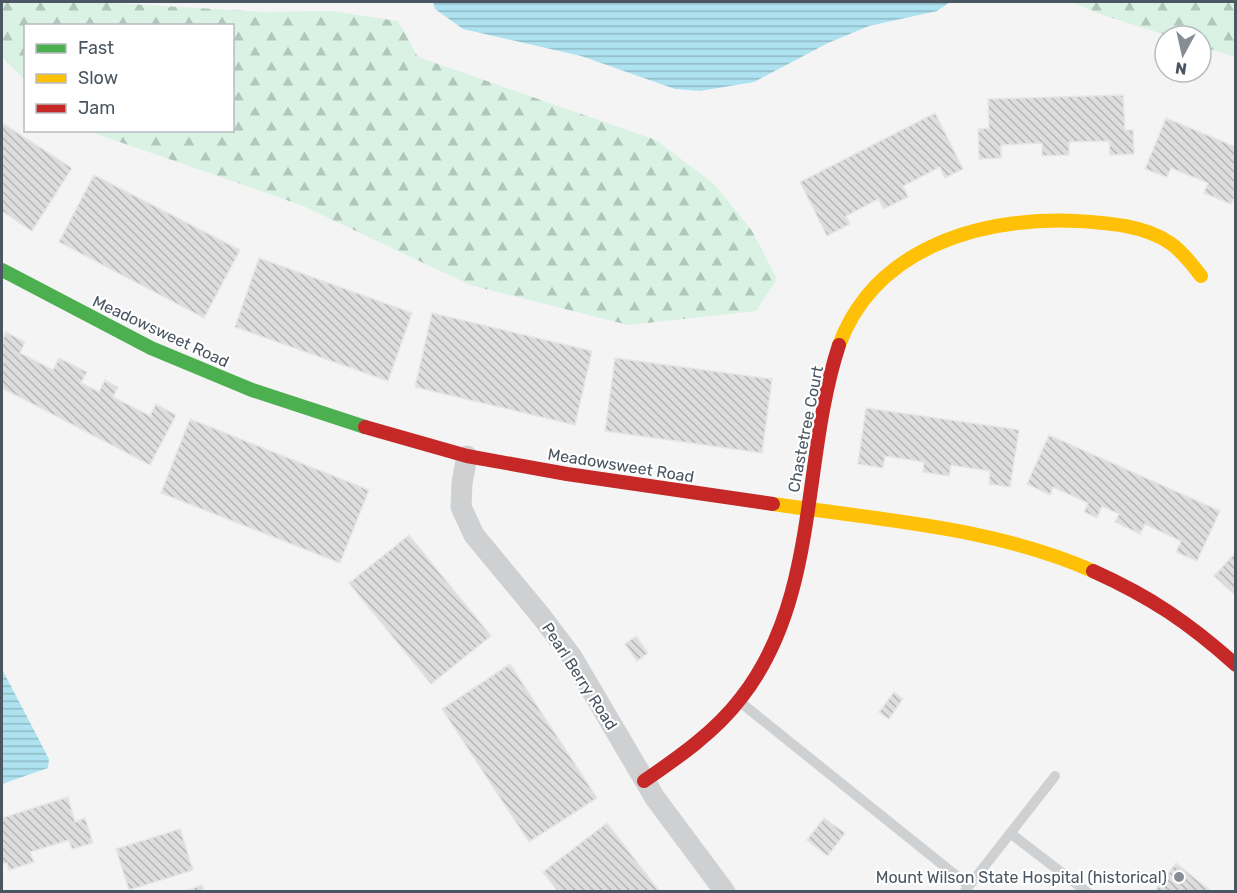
<svg xmlns="http://www.w3.org/2000/svg" width="1237" height="893" font-family="Rubik,sans-serif">
  <defs>
    <pattern id="forest-firs" width="22" height="20" patternUnits="userSpaceOnUse" patternTransform="scale(1.5)"><rect width="22" height="20" fill="#d9f2e3"/><path d="M5 1l3.5 6h-7zM16 11l3.5 6h-7z" fill="#b2c7bb"/></pattern>
    <pattern id="water-rules" width="6" height="5" patternUnits="userSpaceOnUse" patternTransform="scale(1.5)"><rect width="6" height="5" fill="#aee2f0"/><path d="M0 2.5h6" fill="none" stroke="#90bac6"/></pattern>
    <pattern id="building-back-hatch" width="6" height="6" patternUnits="userSpaceOnUse" patternTransform="scale(1.5)"><rect width="6" height="6" fill="#ddddde"/><path d="M-1 5l2 2M0 0l6 6M5-1l2 2" fill="none" stroke="#b5b6b7"/></pattern>
  </defs>
  <rect width="100%" height="100%" fill="#f4f4f4"/>
  <!-- forest -->
  <path fill="url(#forest-firs)" d="M9,2H95L265,12L331,11L398,21L418,57L656,140L714,184L752,231L777,279L756,311L628,325L470,285L301,205L88,131L232,130V26H26L25,80L2,57V4Z
    M1072,2H1235V57L1201,46V36H1169L1097,13Z"/>
  <!-- water -->
  <path fill="url(#water-rules)" d="M433,2H950L937,11L869,26L828,43L754,82L700,91L675,89L581,56L463,29L435,9Z
    M2,669L49,759L48,768L2,784Z"/>
  <!-- building -->
  <path fill="url(#building-back-hatch)" stroke="#e5e6e7" stroke-width="1.5" d="M1123,95L1125,130H1133L1134,154L1110,155L1109,141L1069,142V155L1042,156V143L1001,145V158L979,159L978,129L989,128L988,99Z
    M935,113L963,169L945,178L940,167L903,186L908,197L884,209L878,199L846,216L850,224L827,236L800,182Z
    M1166,118L1236,147V195L1231,204L1204,193L1208,183L1171,168L1167,177L1145,169Z
    M2,123L72,168L32,231L2,211Z
    M94,175L240,250L204,318L59,242Z
    M259,258L412,313L388,381L235,327Z
    M432,313L592,351L575,425L415,387Z
    M6,332L25,342L20,353L53,370L59,358L87,372L81,383L99,392L105,380L118,387L113,397L150,416L156,404L176,415L150,465L2,388V365L3,361L2,360V341Z
    M615,358L772,379L762,453L605,431Z
    M866,408L1019,430L1010,487L989,484L990,471L951,465L949,476L923,472L924,462L885,456L883,468L858,464Z
    M190,419L369,490L340,563L161,493Z
    M1049,435L1220,511L1197,561L1176,552L1181,541L1145,524L1140,534L1115,522L1119,514L1102,506L1097,518L1084,512L1088,503L1053,487L1050,495L1027,484Z
    M409,535L491,636L431,684L349,583Z
    M1236,552V596L1214,576Z
    M636,636L648,653L637,661L625,644Z
    M510,664L597,798L529,842L442,709Z
    M894,692L903,699L889,719L879,712Z
    M68,797L75,822L85,818L93,843L72,849L69,840L30,852L34,862L9,870L7,863L2,864V818Z
    M824,818L845,833L828,856L807,840Z
    M607,823L660,892H558L543,872Z
    M180,829L193,870L129,890L116,849Z
    M1176,863L1212,892H1154Z
    M202,885L204,892H183Z"/>
  <g fill="none" stroke-linecap="round" stroke-linejoin="round">
    <!-- lane -->
    <path stroke="#ced0d2" stroke-width="10" d="M740,702L969,886
      M1010,833L1087,892
      M965,891L1055,776"/>
    <!-- street -->
    <path stroke="#ced0d2" stroke-width="21" d="M467,456L462,483L461,507L474,535L541,616L572,657L655,798L725,892"/>
    <!-- fast -->
    <path stroke="#4caf50" stroke-width="14" d="M2,270L151,348L252,390L365,427"/>
    <!-- slow -->
    <path stroke="#ffc107" stroke-width="14" d="M839,345C876,246 982,217 1077,221C1108,223 1144,225 1170,243C1182,251 1192,264 1201,276
      M773,504C880,520 994,527 1093,571"/>
    <!-- jam -->
    <path stroke="#c62828" stroke-width="14" d="M365,427L467,456L567,474L773,504
      M1093,571C1151,597 1189,623 1236,665
      M644,781C679,757 715,732 741,698C820,597 801,461 839,345"/>
  </g>
  <!-- markers -->
  <circle fill="#868d94" stroke="#fff" stroke-width="2" cx="1179" cy="877" r="6"/>
  <g text-anchor="middle" stroke-width="4.5" stroke-linejoin="round" paint-order="stroke">
    <!-- street labels -->
    <g font-size="16" fill="#4a5661" stroke="#fff">
      <text transform="translate(161 331) rotate(25)" y="6">Meadowsweet Road</text>
      <text transform="translate(805 429) rotate(-79)" y="6">Chastetree Court</text>
      <text transform="translate(621 465) rotate(9)" y="6">Meadowsweet Road</text>
      <text transform="translate(580 676) rotate(57)" y="6">Pearl Berry Road</text>
    </g>
    <!-- poi labels -->
    <g font-size="16" fill="#4a5661" stroke="#fff" text-anchor="end">
      <text x="1167" y="883">Mount Wilson State Hospital (historical)</text>
    </g>
  </g>
  <!-- border -->
  <rect width="1237" height="893" fill="none" stroke="#4a5661" stroke-width="6"/>
  <!-- legend -->
  <rect x="24" y="24" width="210" height="108" fill="#ffffff" stroke="#b7bbc0" stroke-width="1.5"/>
  <rect x="36" y="44" width="30" height="9" fill="#4caf50" stroke="#b7bbc0" stroke-width="1.5"/>
  <text x="78" y="54" font-size="18" fill="#4a5661">Fast</text>
  <rect x="36" y="74" width="30" height="9" fill="#ffc107" stroke="#b7bbc0" stroke-width="1.5"/>
  <text x="78" y="84" font-size="18" fill="#4a5661">Slow</text>
  <rect x="36" y="104" width="30" height="9" fill="#c62828" stroke="#b7bbc0" stroke-width="1.5"/>
  <text x="78" y="114" font-size="18" fill="#4a5661">Jam</text>
  <!-- north arrow -->
  <g transform="translate(1183 54) rotate(188)"><circle r="28" fill="#ffffff" stroke="#b7bbc0" stroke-width="1.5"/>
  <path d="M0-4.5L10 22L0 15L-10 22Z" fill="#868d94"/>
  <text y="-9" font-size="16" font-weight="bold" text-anchor="middle" fill="#4a5661">N</text>
  </g>
</svg>
